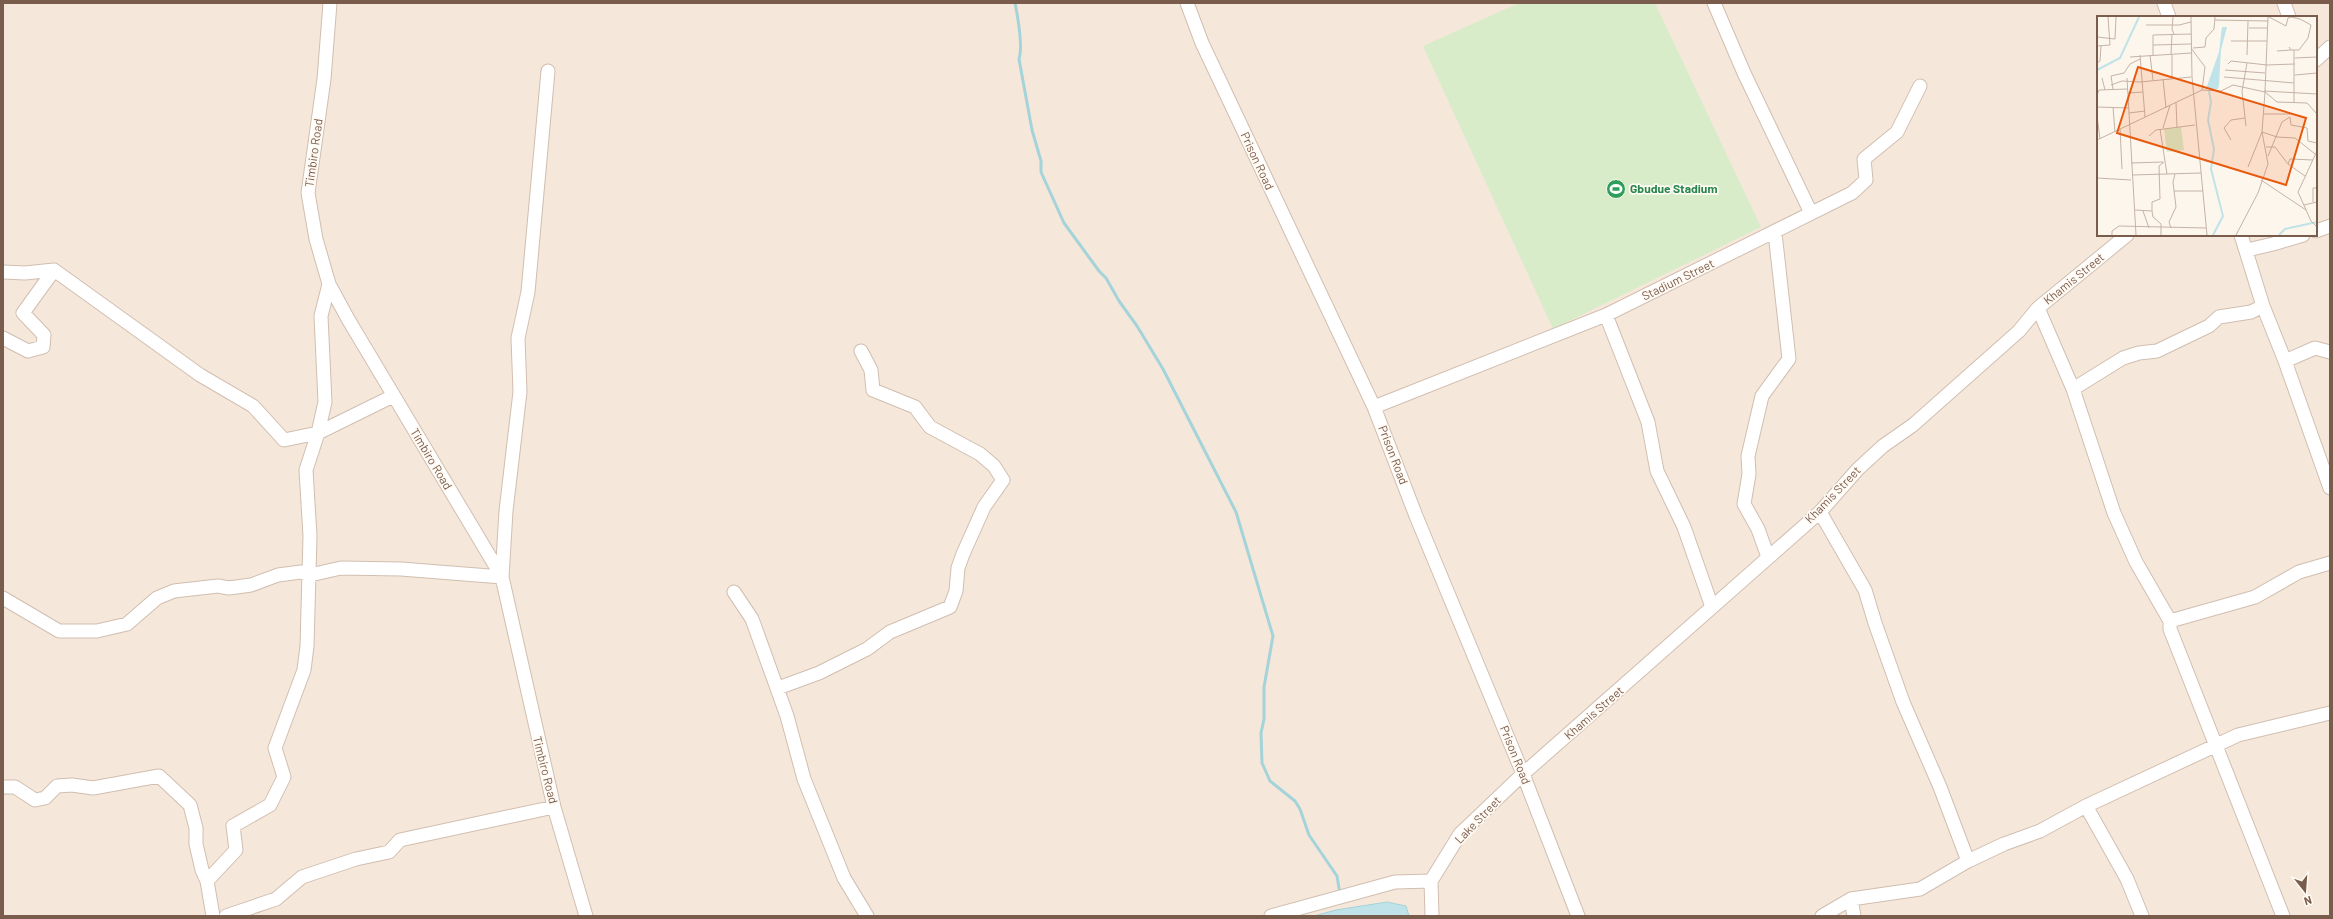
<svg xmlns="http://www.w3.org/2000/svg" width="2333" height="919" font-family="Barlow,sans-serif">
  <rect width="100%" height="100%" fill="#fdf6ec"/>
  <!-- residential -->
  <path fill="#f5e8da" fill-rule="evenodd" d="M3,3H2330V916H3ZM2098,17H2316V235H2098Z"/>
  <!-- green -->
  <path fill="#d8ecc9" d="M1519,3H1655L1761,227L1553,329L1423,46Z"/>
  <!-- water -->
  <path fill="#bfe3e8" stroke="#a5d3da" d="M1387,902L1406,906L1409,916H1314L1336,910Z"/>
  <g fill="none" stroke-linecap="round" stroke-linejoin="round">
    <!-- stream -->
    <path stroke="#a5d3da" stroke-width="3" d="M1015,3C1018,18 1023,46 1019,59L1032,130L1041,161V172L1064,223L1099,271L1106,278L1119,301L1137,326L1163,369L1236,512L1273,636L1264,687V719L1261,733L1262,763L1270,781L1295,801L1300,809L1309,835L1337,876L1340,894"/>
    <!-- minor casing -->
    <g stroke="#d1beb0" stroke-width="15">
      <path id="minor" d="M330,3L324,79L308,193L316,239L329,284L348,319L502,577L554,807L586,916
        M1187,3L1202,43L1374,407L1416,516L1523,774L1578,916
        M1714,3L1744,73L1811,213
        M2164,3L2169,17
        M2284,3L2289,17
        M2316,60L2330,47
        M2316,231L2330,226
        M2241,235L2263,306L2285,361L2330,488
        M2247,250L2273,244L2303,235
        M3,272L25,273L54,270L200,375L253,406L284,440L318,433L393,396
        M2038,308L2073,389L2114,513L2136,562L2170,621V629L2283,916
        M1606,315L1648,422L1657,471L1684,527L1712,607
        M3,338L28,351L43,347L44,335L23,313L54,270
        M2285,361L2315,348L2330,352
        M2073,389L2123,358L2139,353L2157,351L2209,326L2219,317L2251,312L2263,306
        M1374,407L1606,315L1852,193L1866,180L1864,159L1897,132L1920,86
        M1820,512L1865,590L1875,623L1903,702L1940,787L1968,861
        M1768,557L1758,529L1744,504L1749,474L1748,456L1762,396L1789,359L1775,233
        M734,592L752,619L787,716L804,779L844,878L867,916
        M3,598L59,631H97L127,624L157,598L174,591L218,586L229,588L251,585L278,575L301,572L310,575L341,568L401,569L502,577L506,511L520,392L518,338L528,292L548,71
        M2170,621L2255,597L2299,572L2330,563
        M778,688L819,673L867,649L890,632L950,607L956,591L958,568L963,554L984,507L1003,480L994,466L980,454L930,427L915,407L873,390L871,370L861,351
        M3,787H15L35,800L45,798L57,786L72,785L93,788L159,776L190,805L196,828V844L202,870L207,881L236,850L233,826L270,805L284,777L275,748L304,670L307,646L310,536L306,470L318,433L325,402L321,316L329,284
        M2086,806L2127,879L2142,916
        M207,881L213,916
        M1851,899L1854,916
        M226,916L276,899L302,877L356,859L389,852L400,840L554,807
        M1271,916L1395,882L1431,881
        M1432,916L1431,881L1460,834L1523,774L1820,512L1858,469L1883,446L1913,425L2019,331L2038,308L2127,235
        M1822,916L1851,899L1920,889L1968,861L2004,844L2040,831L2086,806L2238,735L2330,713"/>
    </g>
    <!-- minor -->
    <use href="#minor" stroke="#fff" stroke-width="13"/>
  </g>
  <!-- icons -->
  <defs>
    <g id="stadium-disc" transform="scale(1)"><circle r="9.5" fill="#2e9e5b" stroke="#fffaf3"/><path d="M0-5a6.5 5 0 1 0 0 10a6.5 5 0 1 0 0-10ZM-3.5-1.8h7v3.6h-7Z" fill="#fff"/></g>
  </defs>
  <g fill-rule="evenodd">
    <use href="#stadium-disc" x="1616" y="189"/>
  </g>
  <g text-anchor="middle" stroke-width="3.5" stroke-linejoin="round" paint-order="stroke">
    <!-- street labels -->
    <g font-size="12" fill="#7a5c4d" stroke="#fffaf3">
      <text transform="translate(314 153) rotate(-82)" y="4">Timbiro Road</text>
      <text transform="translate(1257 161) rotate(65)" y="4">Prison Road</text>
      <text transform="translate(2074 279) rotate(-39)" y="4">Khamis Street</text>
      <text transform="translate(1678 280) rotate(-26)" y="4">Stadium Street</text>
      <text transform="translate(1393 455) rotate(69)" y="4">Prison Road</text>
      <text transform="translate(431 459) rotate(59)" y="4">Timbiro Road</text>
      <text transform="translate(1833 495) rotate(-46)" y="4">Khamis Street</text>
      <text transform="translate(1594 713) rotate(-41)" y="4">Khamis Street</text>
      <text transform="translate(1515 755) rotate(68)" y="4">Prison Road</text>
      <text transform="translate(545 770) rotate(76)" y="4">Timbiro Road</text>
      <text transform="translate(1478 820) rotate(-46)" y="4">Lake Street</text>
    </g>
    <!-- leisure labels -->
    <g font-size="12" font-weight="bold" fill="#27864d" stroke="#fffaf3" text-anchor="start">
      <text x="1630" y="193">Gbudue Stadium</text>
    </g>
  </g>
  <!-- overview -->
  <g transform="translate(2097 16)">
    <rect width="220" height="220" fill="#fdf6ec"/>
    <path d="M84,111L87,134L70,136L67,113Z" fill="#d8ecc9"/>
    <path d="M125,11H130L124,34L122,69L121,73H109L122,36Z" fill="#bfe3e8"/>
    <path fill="none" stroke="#bfe3e8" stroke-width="2" d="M0,54L23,42L42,1M112,75L114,86L111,104L117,133L114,153L126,200L116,219M182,219L188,213L220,206"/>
    <path fill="none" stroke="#c5b3a7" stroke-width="1" d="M76,1L75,13L77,18M94,1L95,61L110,219M171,1L168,76L180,86L210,87L220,98M172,1L189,10L191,2L194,1L203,3L214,9L211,22L202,34H194L192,31M118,4L171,5M49,9H82L94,6M152,12H170M0,21L18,23L19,1M134,25H170M56,29L94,28M0,30L13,29L11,1M96,32L108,31L109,22L117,13L118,1M180,35L194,34M43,39L48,101M53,39L56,64M56,39V19L94,18M74,39L75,18M75,39V63M150,39L151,5M33,41L94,37M198,42L220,41M0,47L3,45L4,30M131,48L134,45L170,49L198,48M128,54L168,57M198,59L220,57M127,61L197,67M5,62L8,74M30,62L39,219M66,63L69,92M14,69L25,65L43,66L94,61M16,73L14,60L27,57L33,48L43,43M105,74L124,75L136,69L168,76L165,116L171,148L161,177L139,219M167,75L220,78M31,77L46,76M0,79L2,74L31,73M197,86V34M79,87L80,111M0,91L32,92M16,91L18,116M32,97L48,95M167,98H194M0,100L3,123M149,110L145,75L150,47M66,112L73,89M23,113L25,153M63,113L70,158M52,120L59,114L98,109M0,124L105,74L108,51L94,32M134,124L127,112L134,104L148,102M169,131H178L191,148L208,160M220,135L201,176L214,205L220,211M171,140L185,106L193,101L194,109L210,112L211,125L220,127M34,147L66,146M191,148L193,143L216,144M151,151L165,116L180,121L198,122L218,138M35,159L104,157M0,162L34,164M164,164L209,194M77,175H106M216,186V172H220M207,189L220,186M38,194L55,195L56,201L64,208V219M46,195L52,212M55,195V186L63,183L62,150L67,146M74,212L72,206L79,191L76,166L78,158M15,219V215L22,210L109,212"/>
    <path fill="#e8590c" fill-opacity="0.15" stroke="#e8590c" stroke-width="2" d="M41,51L209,102L189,169L20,117Z"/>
    <rect width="220" height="220" fill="none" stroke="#7a5c4d" stroke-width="2"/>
  </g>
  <!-- border -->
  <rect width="2333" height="919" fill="none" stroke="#7a5c4d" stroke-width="8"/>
  <!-- north arrow -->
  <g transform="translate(2305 891) rotate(163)" stroke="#fffaf3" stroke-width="3" paint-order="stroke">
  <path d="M0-3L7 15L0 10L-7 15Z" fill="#7a5c4d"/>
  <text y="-6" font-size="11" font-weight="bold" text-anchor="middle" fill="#7a5c4d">N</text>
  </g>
</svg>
